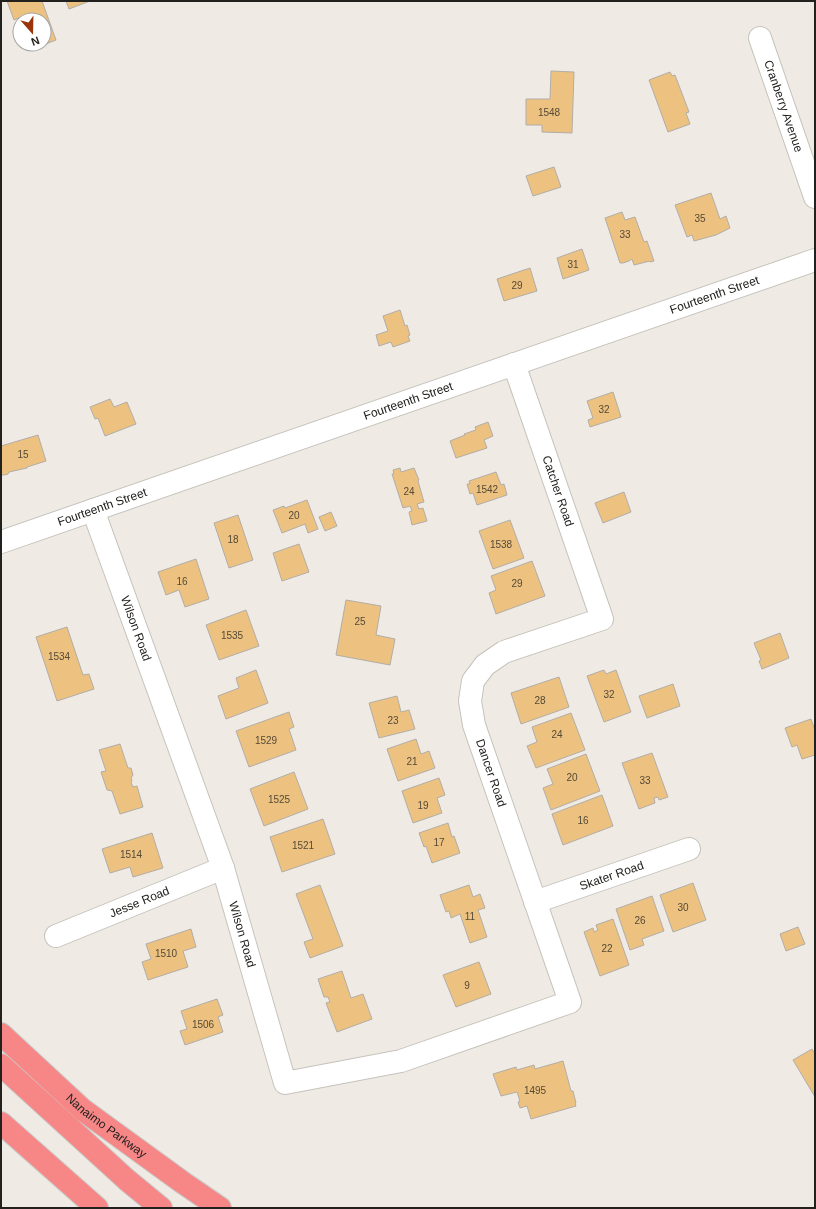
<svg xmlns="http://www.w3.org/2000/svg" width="816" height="1209" font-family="Arial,sans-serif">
  <rect width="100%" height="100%" fill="#efebe4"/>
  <!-- building -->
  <path fill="#edc280" stroke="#b1ada7" d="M7,1H42L56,40L33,49L31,44H44V20H22L21,17L14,20Z
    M66,1H90L69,9Z
    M551,71L574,72L572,133L542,132V125H526V99H550Z
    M670,72L672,76L675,75L689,112L686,113L690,124L668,132L649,80Z
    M554,167L561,187L533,196L526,176Z
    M711,193L720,219L726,216L730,228L716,235L694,241L692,235L687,237L675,205Z
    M622,212L625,220L635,217L644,242L647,241L654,261L650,262V261L634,265L632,259L629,261L623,263H620L605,218Z
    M582,249L589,270L563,279L557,258Z
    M530,268L537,291L504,301L497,279Z
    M400,310L405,326L407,325L410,335L408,336L410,341L393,347L391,342L379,346L376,335L388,331L383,316Z
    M613,392L621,417L590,427L588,420L593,418L587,401Z
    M110,399L114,407L127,402L136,424L105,436L98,418L95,419L90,407Z
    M488,422L493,436L484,440L487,448L456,458L450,441L465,435L464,434L476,430L475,427Z
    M38,435L46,461L27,467V468L9,472L8,474L4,475H1V446Z
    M400,468L401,472L414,468L419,480L418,481L424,502L417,504L419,509L423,508L427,521L412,525L409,512L412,511L410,506L403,508L392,474H394L393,470Z
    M496,472L501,485L504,484L507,495L477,505L473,493L470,494L467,484H470L469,481Z
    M624,492L631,512L603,523L595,503Z
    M307,500L318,529L308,533L305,524L282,533L273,510L284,506L285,508Z
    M331,512L337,526L325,531L319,517Z
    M238,515L253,560L229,568L214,523Z
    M510,520L524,558L493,569L479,531Z
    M299,544L309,572L282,581L273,553Z
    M196,559L209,599L185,607L179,590L166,595L158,572Z
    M532,561L545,596L496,614L489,593L496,590L491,576Z
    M346,600L381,606L376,635L395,639L390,665L336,655Z
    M246,610L259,646L219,660L206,625Z
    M67,627L83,675L89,674L94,689L57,701L36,637Z
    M780,633L789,658L762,669L759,661L761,660L754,643Z
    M256,670L268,703L226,719L218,696L239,688L236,678Z
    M604,670L606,674L616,670L631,712L604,722L587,676Z
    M559,677L569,707L521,724L511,693Z
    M673,684L680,706L647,718L639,696Z
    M397,696L401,712L409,710L415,729L379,738L369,703Z
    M289,712L294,727L289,729L296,750L249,767L236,731Z
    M571,713L585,750L536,768L527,746L537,742L532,727Z
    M811,719L815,730V755L802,759L797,745L792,747L785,728Z
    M416,739L421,754L429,751L435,768L398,781L387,749Z
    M120,744L128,768H131L133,775L131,778L132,781L131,782L133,787L137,786L143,807L120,814L112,791L107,790L101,772L106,771L99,750Z
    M652,753L668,797L659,800L658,797L654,798L655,803L639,809L622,763Z
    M586,754L600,791L551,810L543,788L553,784L547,769Z
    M294,772L308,809L264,826L250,789Z
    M439,778L445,795L437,798L442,813L413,823L402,791Z
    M602,795L613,826L563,845L552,814Z
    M323,819L335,854L282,872L270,837Z
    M448,823L452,837L454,836L460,853L432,863L426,846L424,847L419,833Z
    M152,833L163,868L133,877L130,867L110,873L102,849Z
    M693,883L706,920L673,932L660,895Z
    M320,885L343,946L310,958L304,942L313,939L296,894Z
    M469,885L473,897L480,894L485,908L478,910L487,937L470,943L460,914L451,918L449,911L446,912L440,895Z
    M652,896L664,931L642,939L644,945L630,950L616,909Z
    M613,919L629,965L600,976L584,932L593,928L594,932L598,930L596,925Z
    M798,927L805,944L786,951L780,934Z
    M191,929L196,947L183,951L188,967L148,980L142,962L151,959L146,944Z
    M479,962L491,994L456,1007L443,975Z
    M342,971L351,998L363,994L372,1019L337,1032L326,1003L330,1002L328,997H324L318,979Z
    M217,999L223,1015L218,1017L223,1032L185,1045L180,1031L187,1029L181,1011Z
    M812,1049L815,1054V1097L793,1060Z
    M563,1061L571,1091H573L576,1103H575L576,1106L531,1119L527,1106L520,1108L518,1102L520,1101L517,1092L501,1096L493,1074L516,1067L517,1070L534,1065L535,1069Z"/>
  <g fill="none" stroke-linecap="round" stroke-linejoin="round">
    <!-- minor casing -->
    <g stroke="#c6c3bc" stroke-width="24">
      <g id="minor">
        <path id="s1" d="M760,38L815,197"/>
        <path id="s2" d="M93,510L223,868L285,1083L401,1061L570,1002L474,725L470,701L473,681L485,665L504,652L602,619L514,364"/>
        <path id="s3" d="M1,542L815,260"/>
        <path id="s4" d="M535,902L689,849"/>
        <path id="s5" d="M56,936L223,868"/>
      </g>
    </g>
    <!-- motorway casing -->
    <g stroke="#cacac9" stroke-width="24">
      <g id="motorway">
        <path id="s6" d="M1,1034L83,1110L182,1182L220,1208"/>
        <path d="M1,1065L127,1180L161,1208"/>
        <path d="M1,1123L97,1208"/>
      </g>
    </g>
    <!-- minor -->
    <use href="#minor" stroke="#fff" stroke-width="22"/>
    <!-- motorway -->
    <use href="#motorway" stroke="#f78686" stroke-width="22"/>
  </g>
  <g text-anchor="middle" stroke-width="4" stroke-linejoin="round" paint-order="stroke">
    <!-- number labels -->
    <g font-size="10" fill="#554936">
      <text x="549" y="116">1548</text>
      <text x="700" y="222">35</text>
      <text x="625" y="238">33</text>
      <text x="573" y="268">31</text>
      <text x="517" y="289">29</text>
      <text x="604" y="413">32</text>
      <text x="23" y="458">15</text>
      <text x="487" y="493">1542</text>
      <text x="409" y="495">24</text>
      <text x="294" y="519">20</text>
      <text x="233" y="543">18</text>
      <text x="501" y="548">1538</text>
      <text x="182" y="585">16</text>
      <text x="517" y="587">29</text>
      <text x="360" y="625">25</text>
      <text x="232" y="639">1535</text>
      <text x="59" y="660">1534</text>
      <text x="609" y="698">32</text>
      <text x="540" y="704">28</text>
      <text x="393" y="724">23</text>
      <text x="557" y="738">24</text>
      <text x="266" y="744">1529</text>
      <text x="412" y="765">21</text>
      <text x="572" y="781">20</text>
      <text x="645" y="784">33</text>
      <text x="279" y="803">1525</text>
      <text x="423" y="809">19</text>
      <text x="583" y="824">16</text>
      <text x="439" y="846">17</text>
      <text x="303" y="849">1521</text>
      <text x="131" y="858">1514</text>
      <text x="683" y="911">30</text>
      <text x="470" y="920">11</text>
      <text x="640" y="924">26</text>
      <text x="607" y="952">22</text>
      <text x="166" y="957">1510</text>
      <text x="467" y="989">9</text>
      <text x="203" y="1028">1506</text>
      <text x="535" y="1094">1495</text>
    </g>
    <!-- street labels -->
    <g font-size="12" fill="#22211e" stroke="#fff">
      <text dy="4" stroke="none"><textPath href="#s1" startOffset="72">Cranberry Avenue</textPath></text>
      <text dy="4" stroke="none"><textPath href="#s3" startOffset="755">Fourteenth Street</textPath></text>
      <text dy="4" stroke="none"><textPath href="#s3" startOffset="431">Fourteenth Street</textPath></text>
      <text transform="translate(558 491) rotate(71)" y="4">Catcher Road</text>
      <text dy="4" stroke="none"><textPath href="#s3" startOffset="107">Fourteenth Street</textPath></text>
      <text dy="4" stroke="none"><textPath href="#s2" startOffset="126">Wilson Road</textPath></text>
      <text transform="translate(491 773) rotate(71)" y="4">Dancer Road</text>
      <text dy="4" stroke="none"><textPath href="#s4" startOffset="81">Skater Road</textPath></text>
      <text dy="4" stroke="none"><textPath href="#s5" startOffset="90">Jesse Road</textPath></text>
      <text dy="4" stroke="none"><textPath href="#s2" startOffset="450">Wilson Road</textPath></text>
      <text dy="4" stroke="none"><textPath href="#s6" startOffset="140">Nanaimo Parkway</textPath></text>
    </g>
  </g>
  <!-- border -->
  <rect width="816" height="1209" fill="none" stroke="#22211e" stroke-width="4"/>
  <!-- north arrow -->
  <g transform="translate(32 32) rotate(160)"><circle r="19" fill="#ffffff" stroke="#a7a6a5"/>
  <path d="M0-3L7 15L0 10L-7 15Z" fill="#9a340b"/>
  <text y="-6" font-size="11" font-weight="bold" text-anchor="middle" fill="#22211e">N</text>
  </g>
</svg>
